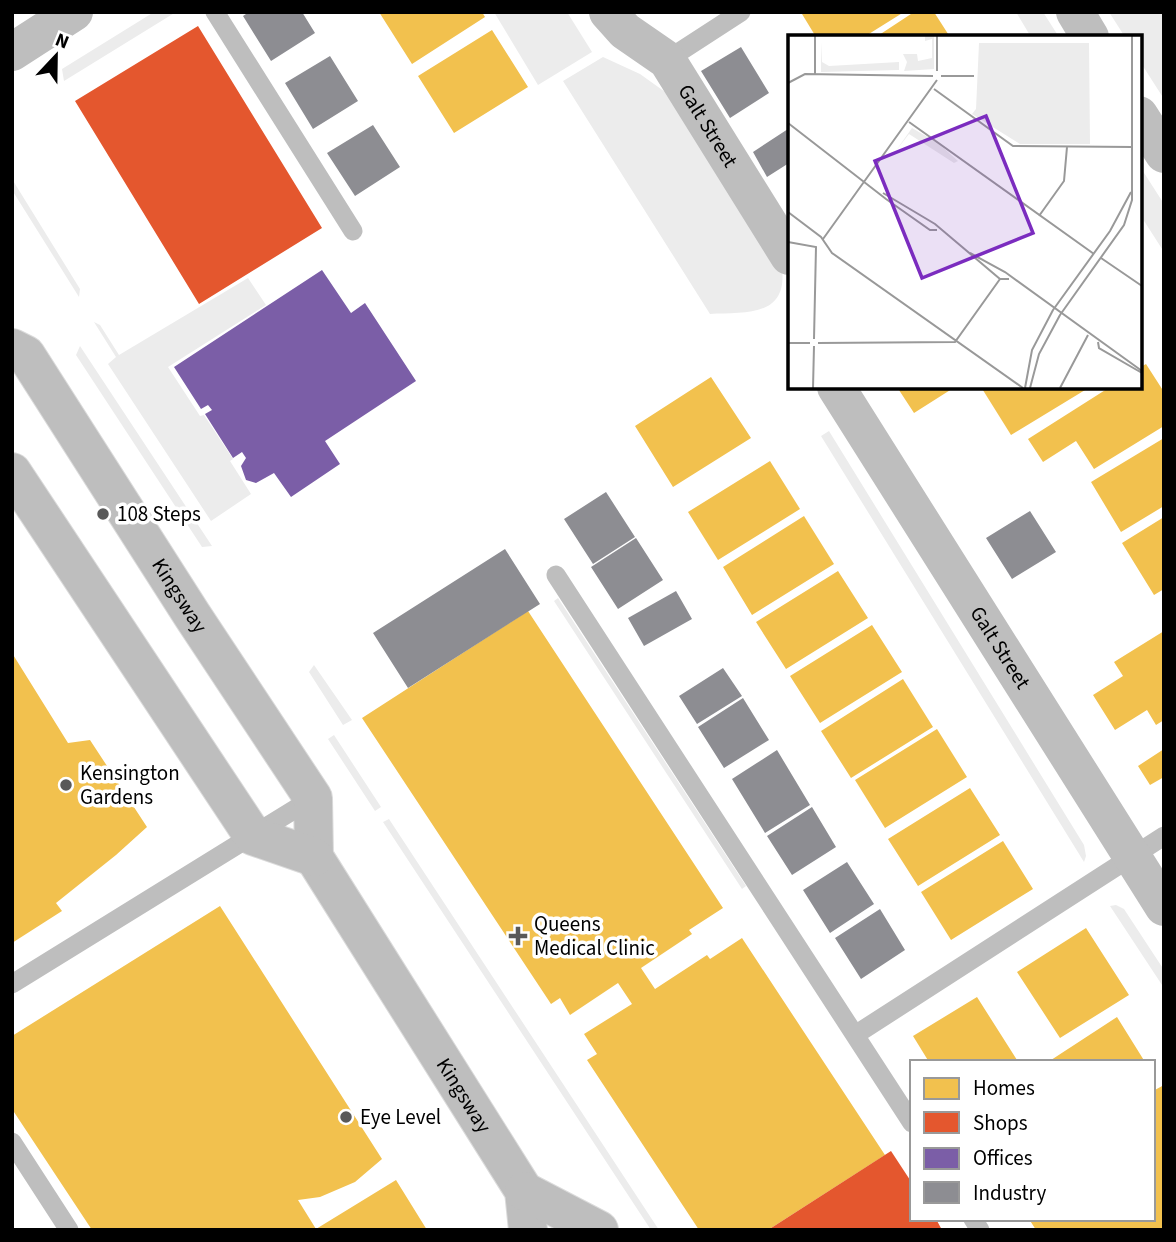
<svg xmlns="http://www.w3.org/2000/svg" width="1176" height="1242" font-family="'Source Sans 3',sans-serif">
  <rect width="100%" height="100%" fill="#fff"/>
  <!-- green -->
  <path fill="#ececec" d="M154,12H176L64,81L62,69Z
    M494,12H567L592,52L538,85Z
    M1016,12H1043L1059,37H1031Z
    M1109,12H1164V99L1139,60V37H1125Z
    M603,57L640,74L675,99L782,268C788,318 744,312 710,314L563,81Z
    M1139,165L1164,204V252L1139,213Z
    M12,179L80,289L79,297L12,190Z
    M248,278L266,305L168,367L200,416L204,415L233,459L230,461L251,494L211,521L108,364L116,357L94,322L100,325L119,355Z
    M80,346L212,546L202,547L76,355Z
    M829,431L1084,845L1086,856L1084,862L821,436Z
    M558,598L746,886L742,889L554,601Z
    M314,665L352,720L343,725L309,672Z
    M334,735L381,807L375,811L328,739Z
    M389,819L659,1230H651L383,822Z
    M1116,905L1124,909L1164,970V988L1110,906Z"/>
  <!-- homes -->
  <path fill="#f2c14e" d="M379,12H482L485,17L412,64Z
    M804,12H904L864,37H816L802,14Z
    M914,12H934L950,37H876Z
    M492,30L528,87L454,133L418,76Z
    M1146,364L1164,392V426L1094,469L1076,441L1043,462L1028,439L1110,387H1139V368Z
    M711,377L751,438L673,487L635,426Z
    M897,387H955L914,413Z
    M981,387H1090L1011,435Z
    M1164,438V506L1121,532L1091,482Z
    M770,461L800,509L718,560L688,512Z
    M804,516L834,564L752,615L723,567Z
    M1164,517V589L1154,595L1122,543Z
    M838,571L868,618L786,669L756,622Z
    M528,611L723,908L689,930L692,934L641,968L655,989L707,955L710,959L742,938L885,1155L768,1230H699L587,1060L597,1054L584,1034L632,1004L618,983L570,1015L560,998L551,1004L362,718Z
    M872,625L902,672L820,723L790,676Z
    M1164,631V720L1156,725L1147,710L1115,730L1093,695L1123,676L1114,662Z
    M12,653L68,743L90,740L147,827L116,855L56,903L62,911L12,943Z
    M903,679L933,727L851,778L821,731Z
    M937,729L967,777L885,828L855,780Z
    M1164,749V777L1150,785L1138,766Z
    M970,788L1000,835L918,886L888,839Z
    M1003,841L1033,889L951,940L921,892Z
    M220,906L382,1159L355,1182L320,1197L298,1200L316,1229L396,1180L427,1230H92L12,1109V1036Z
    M1086,928L1129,995L1060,1038L1017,972Z
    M977,997L1017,1060L929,1062L913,1036Z
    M1117,1017L1145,1062H1048Z
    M1164,1085V1230H1036L1029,1219H1153V1091Z"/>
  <!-- shops -->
  <path fill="#e4572e" d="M198,26L322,228L199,304L75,101Z
    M891,1151L912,1183V1219H936L942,1230H768Z"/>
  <!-- offices -->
  <path fill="#7b5ea7" d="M322,270L351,313L365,303L416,381L325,441L340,464L291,497L274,473L256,483L246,480L241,466L246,458L242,452L233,458L205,414L212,410L208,405L201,409L174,367Z"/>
  <!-- industry -->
  <path fill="#8d8d92" d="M249,12H302L315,33L271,61L243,16Z
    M741,47L769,93L730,118L701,71Z
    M330,56L358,101L313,129L285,83Z
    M373,125L400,167L355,196L327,153Z
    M788,129L789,163L767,177L753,152Z
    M606,492L635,537L593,564L564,519Z
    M1030,511L1056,552L1012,579L986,538Z
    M636,538L663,580L618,609L591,567Z
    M505,549L540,604L408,688L373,633Z
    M676,591L692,619L644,646L628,618Z
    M723,668L742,696L697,724L679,696Z
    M743,698L769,740L724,768L698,727Z
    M777,750L810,805L765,833L732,779Z
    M812,807L836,847L792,875L767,836Z
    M847,862L874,904L830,933L803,890Z
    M880,909L905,950L861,979L835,938Z"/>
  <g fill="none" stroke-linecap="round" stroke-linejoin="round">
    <!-- primary casing -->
    <g stroke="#dbdbdb" stroke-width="40">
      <g id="primary">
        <path id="s3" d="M12,348L26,355L192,615L313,798L314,857L524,1191L528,1230"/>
        <path d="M12,472L253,836L314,857"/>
        <path d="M524,1191L599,1230"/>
      </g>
    </g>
    <!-- service -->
    <path stroke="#bebebe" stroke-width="19" d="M215,12L353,231
      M667,60L741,12
      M556,575L912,1123
      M12,984L313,798
      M855,1035L1164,836
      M12,1142L69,1230
      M973,1219L980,1230"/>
    <!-- minor -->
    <g stroke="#bebebe" stroke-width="38">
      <path id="s1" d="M608,12L625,31L667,60L789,256"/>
      <path d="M1075,12L1090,37"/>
      <path d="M12,52L74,12"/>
      <path d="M1139,115L1164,154"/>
      <path id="s2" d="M836,387L1164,907"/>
    </g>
    <!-- primary -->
    <use href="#primary" stroke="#bebebe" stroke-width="38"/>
  </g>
  <!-- markers -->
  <g fill="#595959" stroke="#fff" stroke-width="2.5">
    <circle cx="103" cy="514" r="7"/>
    <circle cx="66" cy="785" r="7"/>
    <path d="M514.5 925.5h7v7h7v7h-7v7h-7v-7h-7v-7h7z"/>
    <circle cx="346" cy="1117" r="7"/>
  </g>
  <g text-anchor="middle" stroke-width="7" stroke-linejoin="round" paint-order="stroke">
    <!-- street labels -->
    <g font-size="21" fill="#000" stroke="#fff">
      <text dy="7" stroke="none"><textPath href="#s1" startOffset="154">Galt Street</textPath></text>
      <text dy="7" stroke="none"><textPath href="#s3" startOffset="301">Kingsway</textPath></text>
      <text dy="7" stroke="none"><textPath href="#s2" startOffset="308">Galt Street</textPath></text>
      <text dy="7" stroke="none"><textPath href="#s3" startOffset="884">Kingsway</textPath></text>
    </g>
    <!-- poi labels -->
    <g font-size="21" fill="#000" stroke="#fff" text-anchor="start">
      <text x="117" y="521">108 Steps</text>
      <text x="80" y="780">Kensington<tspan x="80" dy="24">Gardens</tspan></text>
      <text x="534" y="931">Queens<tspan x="534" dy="24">Medical Clinic</tspan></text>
      <text x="360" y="1124">Eye Level</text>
    </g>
  </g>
  <!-- overview -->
  <g transform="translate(788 35)">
    <rect width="354" height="354" fill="#fff"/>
    <path d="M137,0H146V34L116,36L119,27L115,19H129L130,26L144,23V4L137,6ZM33,7L34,27L41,31L111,27V35L33,37ZM191,8H301L302,109H232L184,79L188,74ZM124,93L150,108L170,126L166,128L121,99L107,117Z" fill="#ececec"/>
    <path fill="none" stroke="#999" stroke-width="2" d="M149,36V0M27,39V0M153,41H186M0,48L17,39L145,41M146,54L225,111L344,112M121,87L306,219M0,88L98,164L142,195H149M95,158L147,189L212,244H221M0,177L33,202L44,218L235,353M251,181L276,146L279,112M35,204L149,45M0,207L28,212L26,304M182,218L217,237L354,336M313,223L354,251M265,275L322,196L343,157M272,280L336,190L344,165V0M310,307L311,313L354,338M0,308H22M30,308L167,307L212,244M25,353L26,311M237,353L244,315L265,275M242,353L251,319L272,280M272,353L300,300"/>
    <path fill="#7b2cbf" fill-opacity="0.15" stroke="#7b2cbf" stroke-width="3.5" d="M198,81L245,198L134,243L87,126Z"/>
    <rect width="354" height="354" fill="none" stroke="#000" stroke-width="3.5"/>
  </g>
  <!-- border -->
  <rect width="1176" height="1242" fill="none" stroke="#000000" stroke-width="28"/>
  <!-- legend -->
  <rect x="910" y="1060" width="245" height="161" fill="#ffffff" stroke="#999999" stroke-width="2"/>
  <rect x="924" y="1078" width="35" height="21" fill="#f2c14e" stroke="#999999" stroke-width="2"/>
  <text x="973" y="1095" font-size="21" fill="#000000">Homes</text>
  <rect x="924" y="1112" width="35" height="21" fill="#e4572e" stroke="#999999" stroke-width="2"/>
  <text x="973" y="1130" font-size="21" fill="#000000">Shops</text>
  <rect x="924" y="1148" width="35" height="21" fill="#7b5ea7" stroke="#999999" stroke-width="2"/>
  <text x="973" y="1165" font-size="21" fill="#000000">Offices</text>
  <rect x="924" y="1182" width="35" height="21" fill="#8d8d92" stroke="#999999" stroke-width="2"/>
  <text x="973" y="1200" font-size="21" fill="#000000">Industry</text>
  <!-- north arrow -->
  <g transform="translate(56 56) rotate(22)" stroke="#ffffff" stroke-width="5" paint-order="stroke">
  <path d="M0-5L12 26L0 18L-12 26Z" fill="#000000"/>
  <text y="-10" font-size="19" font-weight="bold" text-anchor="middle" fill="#000000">N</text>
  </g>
</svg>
